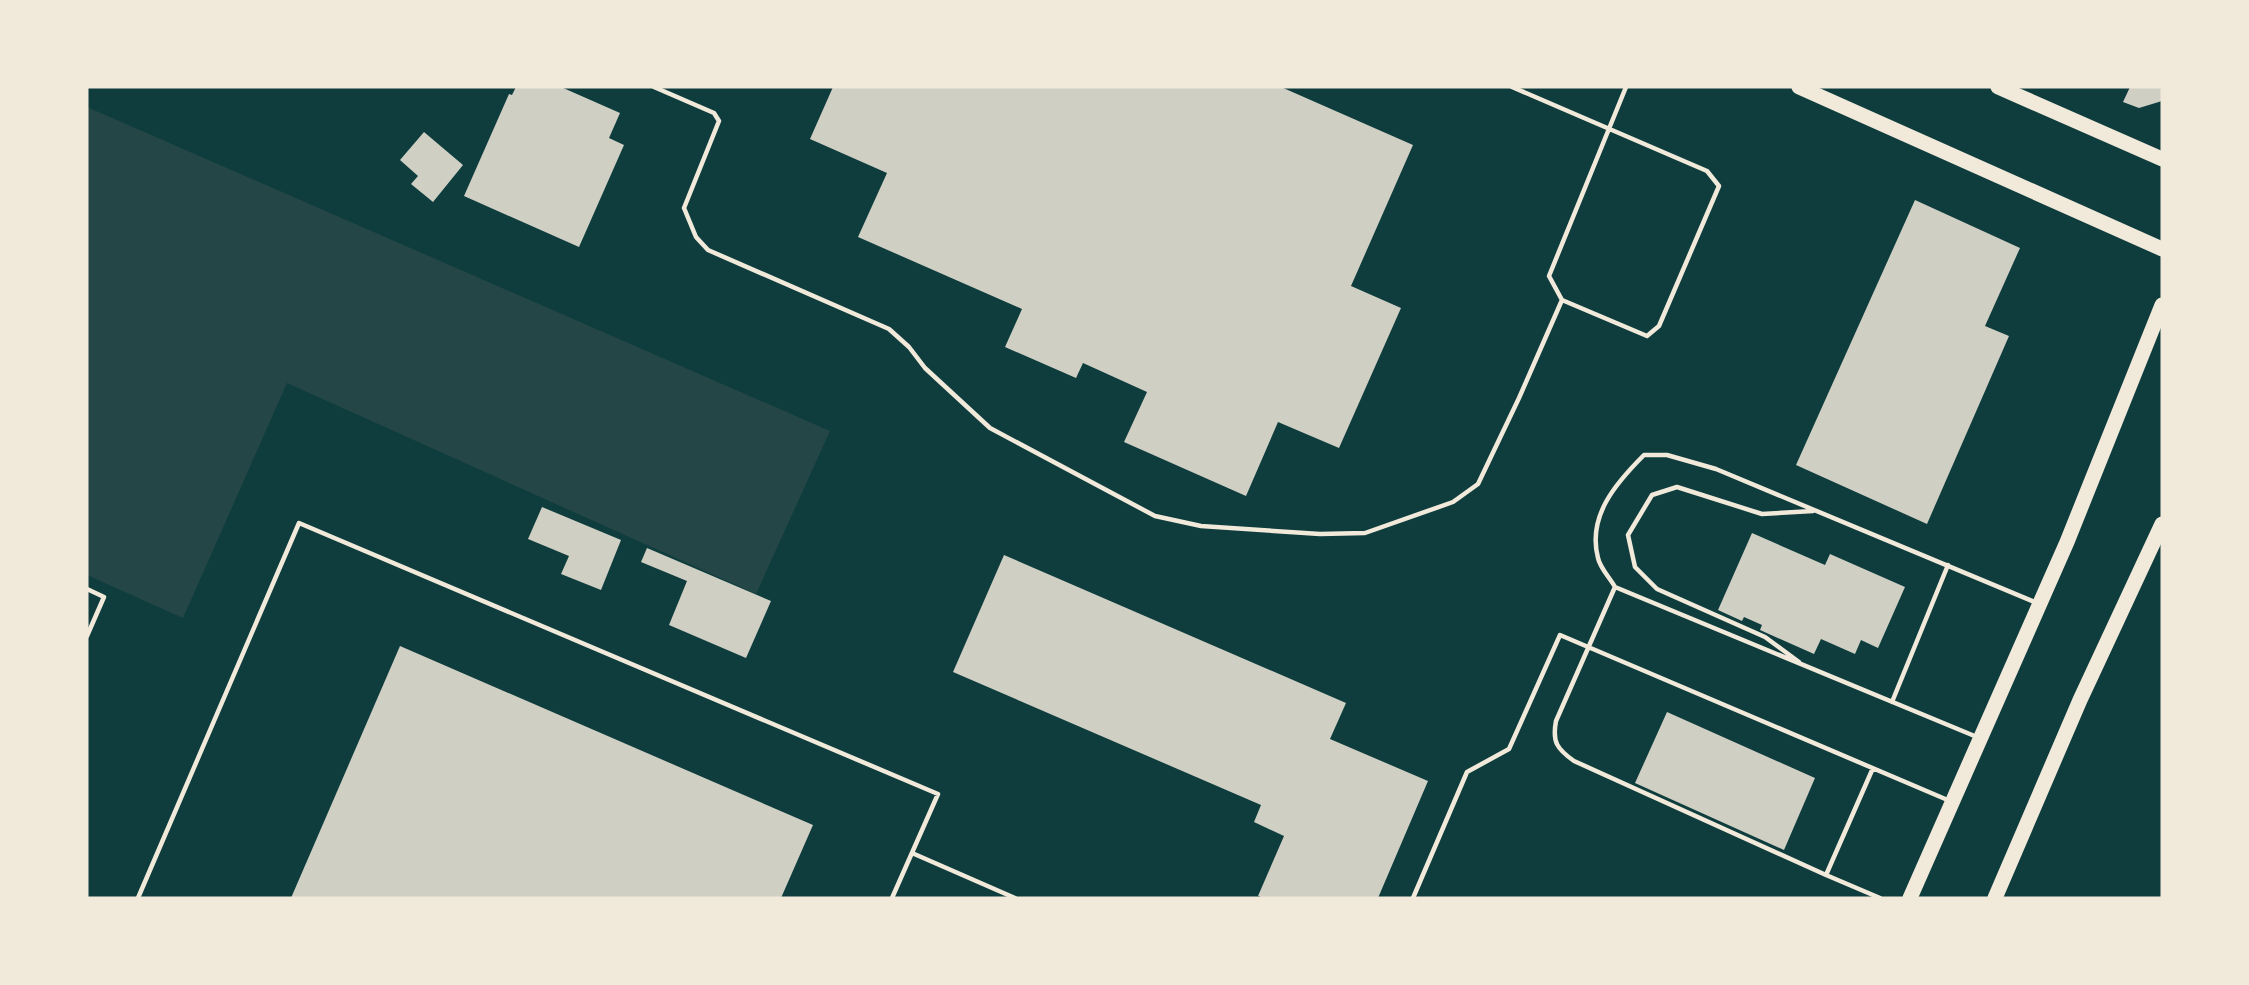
<svg xmlns="http://www.w3.org/2000/svg" width="2249" height="985" font-family="'Asap Condensed',sans-serif">
  <rect width="100%" height="100%" fill="#0f3d3e"/>
  <!-- green -->
  <path fill="#244646" d="M87,107L830,431L756,594L287,383L183,618L87,575Z"/>
  <!-- building -->
  <path fill="#cfcfc3" d="M516,87H561L620,113L609,138L624,145L579,247L464,196L509,94L512,95Z
    M833,87H1281L1413,145L1351,286L1401,308L1339,448L1278,422L1246,496L1124,442L1147,392L1083,363L1076,378L1005,347L1022,309L858,237L887,173L810,139Z
    M2130,87H2162V101L2139,108L2123,102Z
    M424,132L463,165L433,202L411,184L418,176L400,160Z
    M1915,200L2020,248L1985,326L2009,336L1927,524L1796,465Z
    M542,507L621,540L601,590L561,574L569,556L528,539Z
    M1752,533L1825,565L1830,554L1905,587L1878,648L1861,640L1855,654L1821,639L1814,654L1760,630L1762,625L1744,617L1742,621L1718,610Z
    M647,548L771,601L746,658L669,625L687,581L641,562Z
    M1004,555L1346,703L1330,739L1428,781L1378,898H1264L1258,896L1284,836L1254,822L1261,805L953,672Z
    M400,646L813,825L781,898H291Z
    M1667,712L1815,778L1784,850L1635,783Z"/>
  <g fill="none" stroke-linecap="round" stroke-linejoin="round">
    <!-- service -->
    <path stroke="#f1e9da" stroke-width="4.5" d="M654,87L714,113L719,121L684,208L696,237L708,250L889,329L909,347L925,368L990,428L1155,516L1201,526L1320,534L1365,533L1453,502L1478,484L1519,398L1562,300
      M1512,87L1707,171L1719,186L1659,326L1647,336L1562,300L1549,276L1626,87
      M1615,587L1556,721C1552,742 1557,749 1574,761L1826,875
      M87,589L104,597L87,636
      M1799,662L1765,637L1657,589L1635,567L1628,535L1652,495L1677,487L1762,514L1813,511
      M1892,702L1948,565
      M1977,737L1615,587C1610,578 1600,568 1598,558C1587,516 1616,483 1644,455H1667L1716,469L2037,603
      M1873,768L1826,875L1880,898
      M912,853L1015,898
      M138,898L299,523L938,794L892,898
      M1413,898L1467,772L1509,749L1560,635L1950,801"/>
    <!-- primary -->
    <path stroke="#f1e9da" stroke-width="15" d="M1799,87L2162,249
      M1998,87L2162,159
      M1910,898L2067,542L2162,305
      M1995,898L2080,700L2162,524"/>
  </g>
  <!-- border -->
  <rect width="2249" height="985" fill="none" stroke="#f1e9da" stroke-width="177"/>
</svg>
